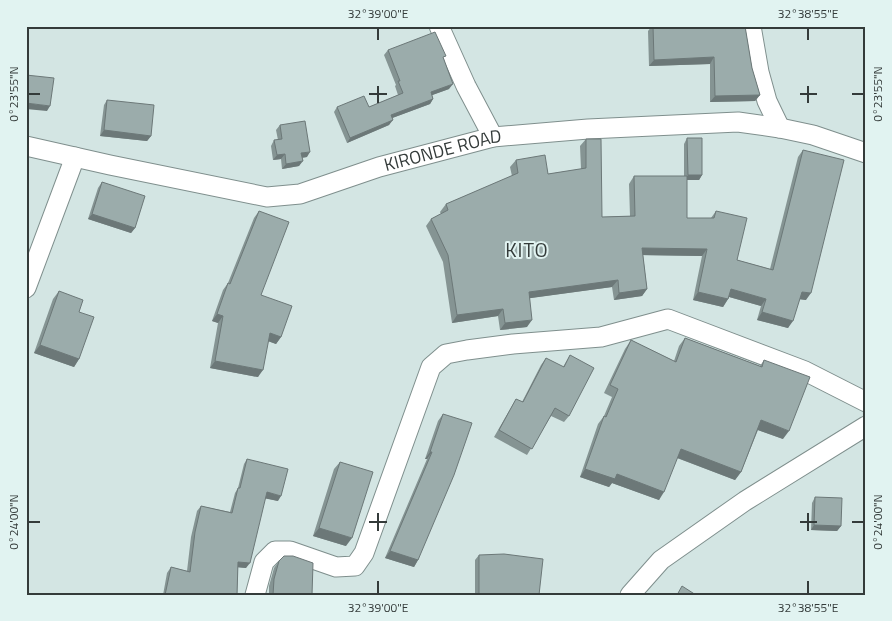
<svg xmlns="http://www.w3.org/2000/svg" width="892" height="621" font-family="'Titillium Web',sans-serif">
  <rect width="100%" height="100%" fill="#d3e5e3"/>
  <g fill="none" stroke-linecap="round" stroke-linejoin="round">
    <!-- minor casing -->
    <g stroke="#7f8f8d" stroke-width="21">
      <g id="minor">
        <path d="M439,26L466,86L493,137"/>
        <path d="M751,26L759,72L767,101L780,128"/>
        <path id="s1" d="M26,146L110,165L267,197L300,194L379,167L493,137L588,129L738,122L780,128L813,135L866,153"/>
        <path d="M26,288L75,157"/>
        <path d="M255,595L264,562L275,551H290L336,567L355,566L364,553L431,367L446,354L467,350L513,344L601,337L668,319L805,371L866,402"/>
        <path d="M630,595L661,560L745,501L866,426"/>
      </g>
    </g>
    <!-- minor -->
    <use href="#minor" stroke="#fff" stroke-width="19"/>
  </g>
  <!-- wall -->
  <path fill="#859493" d="M652,26H745L752,68L760,95L755,101L710,102V64L649,66L648,31Z
    M388,50L444,59L449,89L432,95L433,99L430,104L392,118L389,125L347,143L334,112L337,107H369L398,95L395,86L396,85L384,55Z
    M107,100L151,136L147,141L100,136L104,105Z
    M280,125L307,157L302,158L299,166L282,169L281,159L273,160L271,146L274,140H278L276,130Z
    M687,138L702,175L699,180H687V218H711L716,211L737,260L770,269L798,157L803,150L806,300L800,299L788,328L757,320L761,306L729,297L728,299L723,307L693,300L702,256L643,255L647,289L642,296L614,300L612,287L530,298L527,327L500,330L498,316L452,323L443,262L426,226L431,219L441,214L440,212L446,204L512,176L510,167L516,160L548,174L581,169L580,146L586,139L602,217L630,216L629,184L634,176H684V144Z
    M102,182L135,228L131,233L88,219L98,188Z
    M259,211L261,295L281,337L276,344L268,341L258,377L210,368L218,323L212,321L223,290L228,283L254,218Z
    M59,291L79,312V359L74,367L34,353L53,299Z
    M685,338L760,366L764,360L783,439L758,430L741,472L735,480L677,458L659,500L612,483L609,487L580,477L598,424L604,416L612,397L604,393L625,349L631,340L674,361L679,346Z
    M570,355L569,416L564,422L551,416L527,455L494,437L516,399L522,402L541,365L546,358L563,367Z
    M443,414L418,560L414,567L385,558L427,459H425L438,421Z
    M247,459L278,501L265,498L246,568L238,567L237,595H163L167,573L171,567L187,571L191,537L197,511L201,506L230,512L235,493L238,488L244,464Z
    M340,462L346,546L313,536L334,469Z
    M815,497L841,526L837,531L811,530L812,503Z
    M479,555L539,595H475V560Z
    M279,561L312,595H269V586L274,568Z"/>
  <!-- shaded-wall -->
  <path fill="#6c7878" d="M714,57L710,64L649,66L654,60Z
    M453,84L449,89L427,97L431,92Z
    M760,95L755,101L710,102L715,96Z
    M433,99L430,104L387,120L391,115Z
    M26,103L50,106L47,111L26,109Z
    M393,120L389,125L347,143L350,138Z
    M104,130L151,136L147,141L100,136Z
    M310,152L307,157L298,158L301,153Z
    M285,154L281,159L273,160L277,155Z
    M303,161L299,166L282,169L286,164Z
    M688,175H702L699,180H684Z
    M92,214L135,228L131,233L88,219Z
    M642,248L707,249L702,256L637,255Z
    M618,280L612,287L524,299L529,292Z
    M647,289L642,296L614,300L619,293Z
    M731,289L766,299L761,306L726,296Z
    M698,292L728,299L723,307L693,300Z
    M802,292L811,293L806,300L797,299Z
    M503,309L498,316L452,323L457,315Z
    M762,312L793,321L788,328L757,320Z
    M217,314L223,316L218,323L212,321Z
    M532,320L527,327L500,330L505,323Z
    M270,333L281,337L276,344L265,340Z
    M40,345L79,359L74,367L34,353Z
    M215,361L263,370L258,377L210,368Z
    M761,420L789,431L783,439L755,429Z
    M681,449L741,472L735,480L675,457Z
    M430,452H432L427,459H425Z
    M585,469L617,474L664,492L659,500L612,483L609,487L580,477Z
    M267,492L281,496L278,501L263,498Z
    M814,525L841,526L837,531L811,530Z
    M319,528L352,538L346,546L313,536Z
    M390,551L418,560L414,567L385,558Z
    M238,562L250,563L246,568L234,567Z"/>
  <!-- building -->
  <path fill="#9bacab" stroke="#6c7878" d="M653,26H745L752,68L760,95L715,96L714,57L654,60Z
    M435,32L446,56L443,57L453,84L431,92L433,99L391,115L393,120L350,138L337,107L364,96L369,107L403,93L398,81H400L388,50Z
    M26,75L54,78L50,106L26,103Z
    M107,100L154,105L151,136L104,130Z
    M305,121L310,152L301,153L303,161L286,164L285,154L277,155L274,140L282,139L280,125Z
    M687,138H702V175H688Z
    M586,139H601L602,217L635,216L634,176H687V218H714L716,211L747,218L737,260L773,270L803,150L844,160L811,293L802,292L793,321L762,312L766,299L731,289L728,299L698,292L707,249L642,248L647,289L619,293L618,280L529,292L532,320L505,323L503,309L457,315L448,255L431,219L448,210L446,204L518,173L516,160L545,155L548,174L586,168Z
    M102,182L145,196L135,228L92,214Z
    M259,211L289,222L261,295L292,306L281,337L270,333L263,370L215,361L223,316L217,314L228,283L230,284Z
    M59,291L83,300L79,312L94,317L79,359L40,345Z
    M685,338L762,367L764,360L810,377L789,431L761,420L741,472L681,449L664,492L617,474L615,479L585,469L604,416L606,417L618,389L610,385L631,340L676,362Z
    M570,355L594,368L569,416L555,408L532,449L499,430L516,399L523,402L546,358L564,367Z
    M443,414L472,423L454,475L418,560L390,551L432,452H430Z
    M247,459L288,469L281,496L267,492L250,563L238,562L237,595H165L171,567L190,572L195,532L201,506L232,513L238,488H240Z
    M340,462L373,472L352,538L319,528Z
    M815,497L842,498L841,526L814,525Z
    M504,554L543,559L539,595H479V555Z
    M284,556H293L313,563L312,595H273L274,579L279,561Z
    M682,586L696,595H677Z"/>
  <!-- ticks -->
  <path fill="none" stroke="#343b3a" stroke-width="2" d="M378,28V40M808,28V40M378,86V103M808,86V103M28,94H40M369,94H387M800,94H817M852,94H864M378,513V531M808,513V531M28,522H40M369,522H387M800,522H817M852,522H864M378,581V594M808,581V594"/>
  <g text-anchor="middle" stroke-width="4" stroke-linejoin="round" paint-order="stroke">
    <!-- street labels -->
    <g font-size="18" fill="#343b3a" stroke="#e1f3f1">
      <text dy="6" stroke="none"><textPath href="#s1" startOffset="429">KIRONDE ROAD</textPath></text>
    </g>
    <!-- quarter labels -->
    <g font-size="20" letter-spacing="1" fill="#343b3a" stroke="#e1f3f1">
      <text x="527" y="257">KITO</text>
    </g>
  </g>
  <!-- border -->
  <rect width="892" height="621" fill="none" stroke="#e1f3f1" stroke-width="55"/>
  <rect x="28" y="28" width="836" height="566" fill="none" stroke="#343b3a" stroke-width="2"/>
  <g font-size="12" text-anchor="middle" fill="#343b3a">
    <text x="378" y="18">32°39'00"E</text>
    <text x="808" y="18">32°38'55"E</text>
    <text transform="translate(878 94) rotate(-90)" y="4">0°23'55"N</text>
    <text transform="translate(14 94) rotate(-90)" y="4">0°23'55"N</text>
    <text transform="translate(878 522) rotate(-90)" y="4">0°24'00"N</text>
    <text transform="translate(14 522) rotate(-90)" y="4">0°24'00"N</text>
    <text x="378" y="612">32°39'00"E</text>
    <text x="808" y="612">32°38'55"E</text>
  </g>
</svg>
